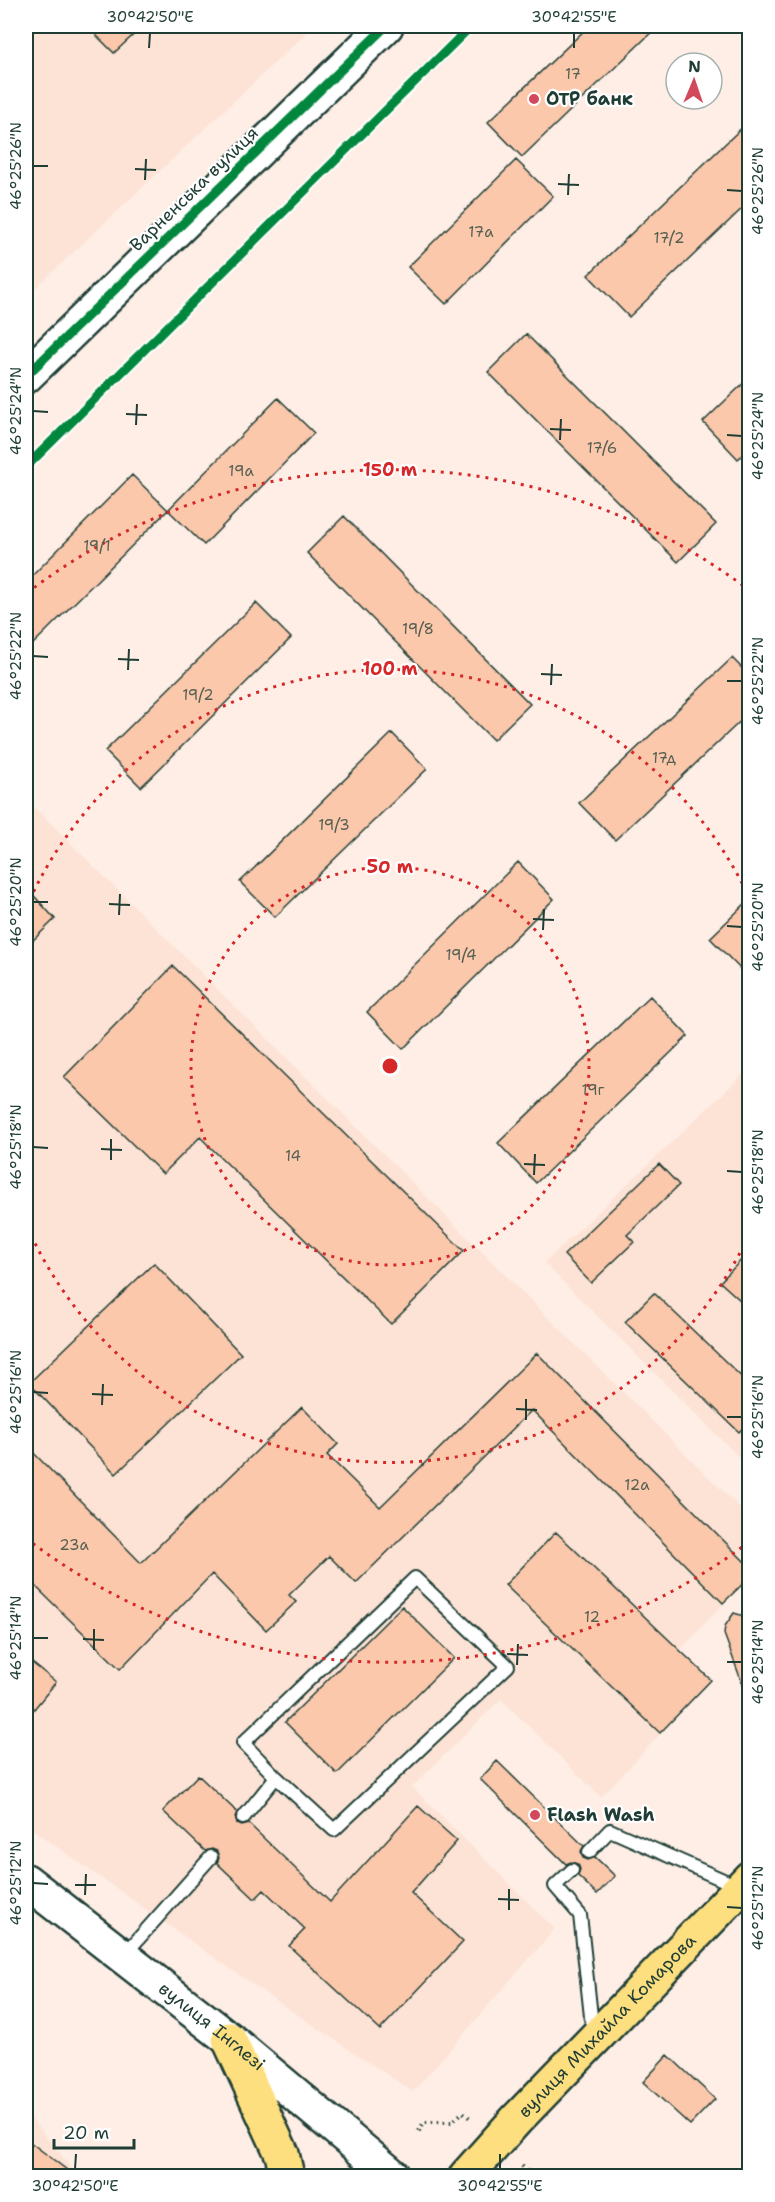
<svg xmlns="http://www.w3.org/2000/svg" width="775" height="2202" font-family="'Shantell Sans',sans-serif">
  <rect width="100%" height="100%" fill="#feeee6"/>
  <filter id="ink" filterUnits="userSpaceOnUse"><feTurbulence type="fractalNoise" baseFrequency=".0167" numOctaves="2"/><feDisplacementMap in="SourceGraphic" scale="12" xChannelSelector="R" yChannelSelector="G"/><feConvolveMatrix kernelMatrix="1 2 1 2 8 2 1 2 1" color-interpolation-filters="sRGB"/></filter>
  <g filter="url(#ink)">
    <!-- built -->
    <path fill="#fde3d5" d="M26,26H314L26,297Z
      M26,799L749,1517V1577L680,1650L711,1680L601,1797L501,1699L412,1787L555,1929L413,2092L262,1991L26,1825Z
      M749,1069V1467L544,1263Z
      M26,2112L78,2176H26Z"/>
    <!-- building -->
    <path fill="#fbc8ac" stroke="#1f3d34" stroke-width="1.5" d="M87,26H143L114,53Z
      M589,26H658L522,157L488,122Z
      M750,120V201L629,317L588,275Z
      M516,160L553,196L446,304L408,267Z
      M526,334L716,524L678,562L488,372Z
      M750,377V448L738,459L703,422Z
      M278,398L314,433L204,545L168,510Z
      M132,475L168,510L26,651V582Z
      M344,516L530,704L493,740L307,553Z
      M256,603L291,638L141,787L105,751Z
      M732,658L750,676V712L615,840L579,803Z
      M392,733L427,769L275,917L240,882Z
      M518,862L554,899L403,1049L367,1012Z
      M26,887L55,919L26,947Z
      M750,899V979L710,938Z
      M173,966L464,1251L391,1324L200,1137L163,1174L64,1077Z
      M650,996L688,1036L536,1183L498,1143Z
      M659,1164L679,1185L627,1235L634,1242L591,1283L564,1255Z
      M750,1251V1309L720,1282Z
      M154,1263L241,1354L116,1474L29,1383Z
      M654,1293L750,1385V1421L739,1432L625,1322Z
      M537,1353L750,1567V1577L723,1603L532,1410L356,1583L329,1556L289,1595L296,1602L266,1630L212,1574L120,1669L26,1577V1445L141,1563L302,1407L338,1444L327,1455L380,1507Z
      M556,1532L711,1680L660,1733L505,1585Z
      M402,1606L454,1658L337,1774L285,1722Z
      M734,1613L750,1618V1696H747L724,1634L725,1626Z
      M26,1658L56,1682L26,1719Z
      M497,1761L584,1846L581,1851L583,1858L588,1860L595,1857L615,1876L597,1894L578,1876L580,1869L578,1864L571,1862L566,1864L480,1779Z
      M198,1775L237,1812L235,1817L237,1824L242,1826L249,1824L330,1902L418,1806L457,1841L411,1893L463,1942L380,2030L289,1946L305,1929L264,1890L255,1899L217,1863L219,1858L217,1851L212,1849L205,1851L163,1811Z
      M668,2055L715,2099L690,2125L643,2082Z
      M26,2139L75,2176H26Z"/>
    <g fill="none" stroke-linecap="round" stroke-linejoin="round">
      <!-- lane casing -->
      <g stroke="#1f3d34" stroke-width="16">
        <path id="lane" d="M243,1818L276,1777L243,1743L415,1578L508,1666L334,1830L276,1777
          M589,1852L610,1830L739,1887
          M572,1870L555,1886L580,1915L593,2035
          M124,1955L211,1857"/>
      </g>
      <!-- secondary casing -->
      <g stroke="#1f3d34" stroke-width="38">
        <g id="secondary">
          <path d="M26,376L386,26"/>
          <path id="s1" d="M26,1881L229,2039L393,2176"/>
        </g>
      </g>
      <!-- primary casing -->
      <g stroke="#1f3d34" stroke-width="38">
        <g id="primary">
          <path d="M229,2039L282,2154L287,2176"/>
          <path id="s2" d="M466,2176L516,2120L750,1878"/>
        </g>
      </g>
      <!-- path -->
      <path stroke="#1f3d34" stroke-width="4" stroke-dasharray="1.5 4.5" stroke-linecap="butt" d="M419,2131L424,2122H452L463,2112L472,2120
        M522,2166L530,2174L529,2176"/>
      <!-- lane -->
      <use href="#lane" stroke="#fff" stroke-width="12"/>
      <!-- secondary -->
      <use href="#secondary" stroke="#fff" stroke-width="33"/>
      <!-- primary -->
      <use href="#primary" stroke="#fedf80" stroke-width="33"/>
      <!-- cycleway casing -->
      <g stroke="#fff" stroke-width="13">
        <path id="cycleway" d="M26,376L386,26
          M26,467L471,26"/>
      </g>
      <!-- cycleway -->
      <use href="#cycleway" stroke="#00873e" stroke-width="9"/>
    </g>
  </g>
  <!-- ticks -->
  <path fill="none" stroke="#1f3d34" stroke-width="2" d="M149,48L150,33M574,48V33M33,166H48M135,169L156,170M145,180L146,159M558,184L579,185M727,190L742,191M568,195L569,174M33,411L48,412M126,414L147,415M136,425L137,404M550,429L571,430M727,435L742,436M560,440L561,419M33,656L48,657M118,659L139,660M128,670L129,649M541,674L562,675M727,681H742M551,685L552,664M33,902H48M109,904L130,905M119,915L120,894M533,919L554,920M727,926L742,927M543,930L544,909M33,1147L48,1148M101,1149L122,1150M111,1160V1139M524,1164L545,1165M727,1171L742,1172M534,1175L535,1154M33,1392L48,1393M92,1394L113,1395M102,1405L103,1384M516,1409L537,1410M727,1417H742M526,1420V1399M33,1638H48M83,1639L104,1640M94,1650V1629M507,1654L528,1655M727,1662H742M517,1665L518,1644M33,1883L48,1884M75,1885H96M85,1895L86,1874M498,1899L519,1900M727,1907L742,1908M509,1910V1889M75,2169L76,2154M500,2169V2154"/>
  <!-- distance rings -->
  <g fill="none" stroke="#d62828" stroke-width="3" stroke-dasharray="3 6">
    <circle cx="390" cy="1066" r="199"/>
    <path d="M748 1237A397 397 0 0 1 26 1224M26 908A397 397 0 0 1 748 895"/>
    <path d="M749 1542A596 596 0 0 1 27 1539M27 593A596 596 0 0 1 749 590"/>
  </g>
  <!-- markers -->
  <g fill="#d1495b" stroke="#fff" stroke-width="2">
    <circle cx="534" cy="99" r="6"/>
    <circle cx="535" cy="1815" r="6"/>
  </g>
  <g text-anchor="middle" stroke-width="4.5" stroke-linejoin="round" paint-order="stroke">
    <!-- number labels -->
    <g font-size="15" fill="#566052">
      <text x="573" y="79">17</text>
      <text x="481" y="237">17а</text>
      <text x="669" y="243">17/2</text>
      <text x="602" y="453">17/6</text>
      <text x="241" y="476">19а</text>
      <text x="97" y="551">19/1</text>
      <text x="418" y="634">19/8</text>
      <text x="198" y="700">19/2</text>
      <text x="664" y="763">17д</text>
      <text x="334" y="830">19/3</text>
      <text x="461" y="960">19/4</text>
      <text x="593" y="1095">19г</text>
      <text x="293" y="1161">14</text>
      <text x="637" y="1490">12а</text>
      <text x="74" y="1550">23а</text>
      <text x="592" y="1622">12</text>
    </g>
    <!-- poi labels -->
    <g font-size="18" font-weight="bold" fill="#1f3d34" stroke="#fff" text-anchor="start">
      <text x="546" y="105">OTP банк</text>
      <text x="547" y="1821">Flash Wash</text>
    </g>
    <!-- street labels -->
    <g font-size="18" fill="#1f3d34" stroke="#fff">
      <text transform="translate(194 189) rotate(-44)" y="6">Варненська вулиця</text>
      <text dy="6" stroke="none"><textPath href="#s1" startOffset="236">вулиця Інглезі</textPath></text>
      <text dy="6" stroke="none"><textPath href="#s2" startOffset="206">вулиця Михайла Комарова</textPath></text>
    </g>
  </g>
  <circle cx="390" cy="1066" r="9" fill="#d62828" stroke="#fff" stroke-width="3"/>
  <g font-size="18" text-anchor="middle" font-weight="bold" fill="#d62828" stroke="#fff" stroke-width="4.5" stroke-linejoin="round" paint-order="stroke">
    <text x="390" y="476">150 m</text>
    <text x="390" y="675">100 m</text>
    <text x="390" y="873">50 m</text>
  </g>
  <!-- margin -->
  <rect width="775" height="2202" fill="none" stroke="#fff" stroke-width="66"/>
  <!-- north arrow -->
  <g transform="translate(694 81) rotate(2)"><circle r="28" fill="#ffffff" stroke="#a5b1ae" stroke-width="1.5"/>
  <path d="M0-4.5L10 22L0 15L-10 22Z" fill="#d1495b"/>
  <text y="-9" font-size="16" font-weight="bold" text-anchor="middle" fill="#1f3d34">N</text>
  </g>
  <!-- scale -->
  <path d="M54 2139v9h80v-9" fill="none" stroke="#1f3d34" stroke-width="3"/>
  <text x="63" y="2139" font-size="18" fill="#1f3d34" stroke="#ffffff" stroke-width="4.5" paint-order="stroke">20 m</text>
  <rect x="33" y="33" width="709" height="2136" fill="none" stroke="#1f3d34" stroke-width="2"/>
  <g font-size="15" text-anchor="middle" fill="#1f3d34">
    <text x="150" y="22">30°42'50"E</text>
    <text x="574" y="22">30°42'55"E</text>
    <text transform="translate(16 166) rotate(-90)" y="5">46°25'26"N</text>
    <text transform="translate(758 191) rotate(-90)" y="5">46°25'26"N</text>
    <text transform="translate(16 411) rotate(-90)" y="5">46°25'24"N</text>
    <text transform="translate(758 436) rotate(-90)" y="5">46°25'24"N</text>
    <text transform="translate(16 656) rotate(-90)" y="5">46°25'22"N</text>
    <text transform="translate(758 681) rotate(-90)" y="5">46°25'22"N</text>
    <text transform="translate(16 902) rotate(-90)" y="5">46°25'20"N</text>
    <text transform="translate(758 927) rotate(-90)" y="5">46°25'20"N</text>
    <text transform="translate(16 1147) rotate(-90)" y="5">46°25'18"N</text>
    <text transform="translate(758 1172) rotate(-90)" y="5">46°25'18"N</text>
    <text transform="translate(16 1392) rotate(-90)" y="5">46°25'16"N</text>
    <text transform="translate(758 1417) rotate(-90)" y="5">46°25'16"N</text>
    <text transform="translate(16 1638) rotate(-90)" y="5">46°25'14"N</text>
    <text transform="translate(758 1662) rotate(-90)" y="5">46°25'14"N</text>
    <text transform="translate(16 1883) rotate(-90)" y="5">46°25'12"N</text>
    <text transform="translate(758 1908) rotate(-90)" y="5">46°25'12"N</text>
    <text x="75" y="2191">30°42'50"E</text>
    <text x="500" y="2191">30°42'55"E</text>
  </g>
</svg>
